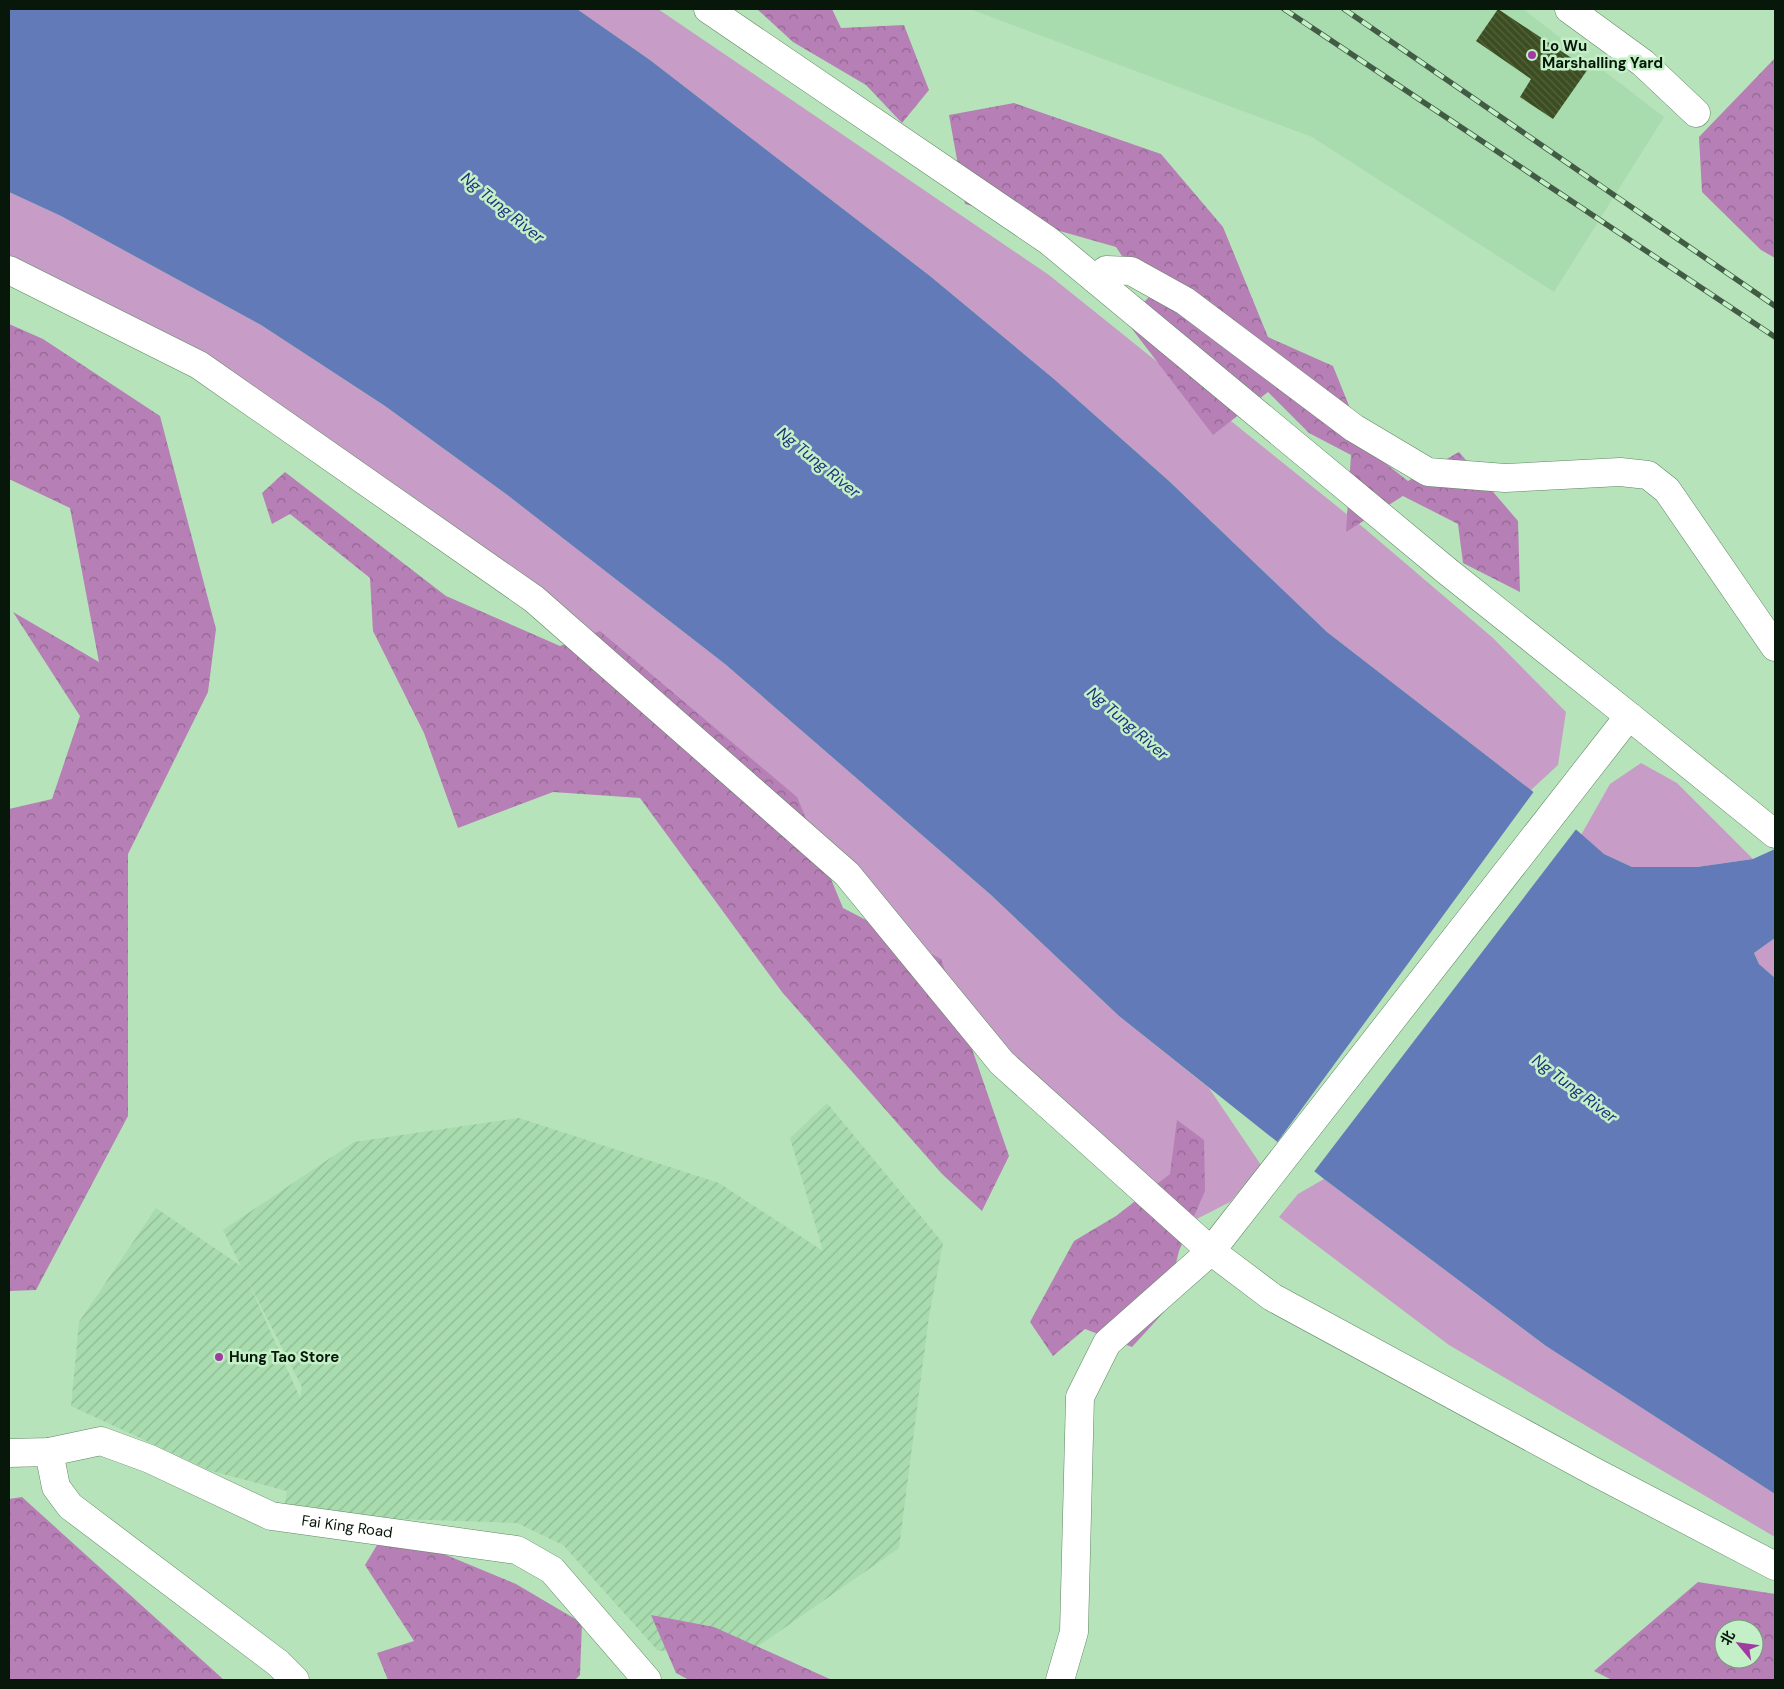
<svg xmlns="http://www.w3.org/2000/svg" width="1784" height="1689" font-family="'DM Sans','Noto Sans SC',sans-serif">
  <defs>
    <pattern id="industrial-furrows" width="10" height="10" patternUnits="userSpaceOnUse" patternTransform="scale(1.25)"><rect width="10" height="10" fill="#a8dbad"/><path d="M-1 1l2-2M0 10L10 0M9 11l2-2" fill="none" stroke="#8fbb94"/></pattern>
    <pattern id="forest-crowns" width="20" height="18" patternUnits="userSpaceOnUse" patternTransform="scale(1.25)"><rect width="20" height="18" fill="#b67fb5"/><path d="M2 6a3 3 0 1 1 6 0M12 15a3 3 0 1 1 6 0" fill="none" stroke="#926791"/></pattern>
    <pattern id="building-back-hatch" width="6" height="6" patternUnits="userSpaceOnUse" patternTransform="scale(1.25)"><rect width="6" height="6" fill="#3c4e21"/><path d="M-1 5l2 2M0 0l6 6M5-1l2 2" fill="none" stroke="#54633f"/></pattern>
  </defs>
  <rect width="100%" height="100%" fill="#b7e3bb"/>
  <!-- built -->
  <path fill="#a8dbad" d="M970,9H1523L1664,117L1554,292L1312,137Z"/>
  <!-- industrial -->
  <path fill="url(#industrial-furrows)" fill-rule="evenodd" d="M827,1103L943,1243L929,1316L899,1548L754,1649L658,1651L563,1545L517,1523L283,1515L287,1491L211,1471L71,1406L79,1322L156,1208L241,1266L223,1230L354,1142L519,1118L719,1183L823,1251L790,1138ZM248,1281L302,1387L300,1398Z"/>
  <!-- grass -->
  <path fill="#c79cc6" d="M577,9H658L1049,275L1364,528L1493,638L1566,712L1558,765L1531,790L1327,632L1169,481L1054,379L930,276L650,60Z
    M9,192L61,216L261,325L385,406L506,494L725,664L991,895L1119,1016L1209,1088L1261,1165L1230,1202L1183,1226L1002,1063L847,874L534,599L199,365L9,271Z
    M1641,763L1677,783L1753,859L1697,867H1632L1604,854L1581,835L1610,784Z
    M1775,938V978L1759,964L1754,953Z
    M1324,1179L1546,1346L1775,1494V1537L1449,1345L1279,1217L1298,1194Z"/>
  <!-- forest -->
  <path fill="url(#forest-crowns)" fill-rule="evenodd" d="M757,9H832L841,28L904,25L929,90L902,123L866,85L793,42Z
    M1775,58V258L1761,250L1702,192L1699,137Z
    M1014,103L1161,154L1223,227L1268,337L1333,366L1366,448L1408,481L1459,452L1518,521L1520,592L1463,563L1458,524L1403,496L1346,532L1351,455L1309,433L1268,392L1213,435L1126,321L1149,297L1116,247L965,204L949,115Z
    M9,324L43,339L160,416L216,629L208,692L128,854V1116L36,1290L9,1291V809L52,799L80,716L13,612L99,662L70,508L9,479Z
    M285,472L446,596L560,646L600,631L797,797L843,908L941,959L1009,1156L982,1211L942,1174L782,992L640,798L553,792L458,828L424,733L373,631L370,578L290,514L272,524L262,493Z
    M1177,1120L1204,1140L1205,1191L1179,1251L1164,1312L1132,1347L1085,1329L1053,1356L1030,1322L1074,1241L1116,1216L1170,1174Z
    M22,1497L224,1680H9V1499Z
    M386,1530L516,1584L582,1623L580,1675L575,1680H388L377,1653L414,1641L365,1565Z
    M1698,1582L1775,1594V1680H1612L1594,1671ZM1724,1629H1754V1659H1724Z
    M651,1615L714,1627L832,1680H689L676,1673Z"/>
  <!-- water -->
  <path fill="#627ab7" d="M9,9H577L650,60L930,276L1054,379L1169,481L1327,632L1531,790L1604,854L1632,867H1697L1753,859L1775,849V938L1754,953L1759,964L1775,978V1494L1546,1346L1324,1179L1119,1016L991,895L725,664L506,494L385,406L261,325L61,216L9,192Z"/>
  <!-- pier -->
  <path fill="#b7e3bb" d="M1535,790L1577,828L1313,1173L1276,1144Z"/>
  <!-- building -->
  <path fill="url(#building-back-hatch)" d="M1498,9L1588,69L1553,119L1520,97L1531,79L1476,41Z"/>
  <g fill="none" stroke-linecap="round" stroke-linejoin="round">
    <!-- minor casing -->
    <g stroke="#5e8762" stroke-width="29">
      <g id="minor">
        <path d="M708,9L1049,241L1447,571L1629,716"/>
        <path d="M1569,9L1643,63L1696,113"/>
        <path d="M9,270L199,365L534,599L847,874L1002,1063L1211,1251L1272,1297L1593,1471L1775,1566"/>
        <path d="M1095,279L1106,270L1131,271L1185,301L1354,428L1428,472L1505,478L1620,472L1648,475L1667,490L1775,647"/>
        <path d="M49,1452L56,1487L70,1506L278,1663L295,1680"/>
        <path id="s1" d="M9,1453L49,1452L101,1441L150,1459L271,1516L517,1550L552,1570L647,1680"/>
        <path d="M1060,1680L1074,1632L1080,1397L1107,1343L1211,1251L1629,716L1775,834"/>
      </g>
    </g>
    <!-- minor -->
    <use href="#minor" stroke="#fff" stroke-width="28"/>
    <!-- rail casing -->
    <g stroke="#425b44" stroke-width="5.5">
      <path id="rail" d="M1284,9L1775,337
        M1344,9L1775,306"/>
    </g>
    <!-- rail -->
    <use href="#rail" stroke="#c4f0c7" stroke-width="4" stroke-dasharray="11" stroke-linecap="butt"/>
  </g>
  <!-- markers -->
  <g fill="#a03ca1" stroke="#c4f0c7" stroke-width="2">
    <circle cx="1532" cy="55" r="5"/>
    <circle cx="219" cy="1357" r="5"/>
  </g>
  <g text-anchor="middle" stroke-width="5" stroke-linejoin="round" paint-order="stroke">
    <!-- poi labels -->
    <g font-size="15" font-weight="bold" fill="#071709" stroke="#c4f0c7" text-anchor="start">
      <text x="1542" y="51">Lo Wu<tspan x="1542" dy="17">Marshalling Yard</tspan></text>
      <text x="229" y="1362">Hung Tao Store</text>
    </g>
    <!-- street labels -->
    <g font-size="15" fill="#071709" stroke="#c4f0c7">
      <text dy="5" stroke="none"><textPath href="#s1" startOffset="356">Fai King Road</textPath></text>
    </g>
    <!-- water labels -->
    <g font-size="16" font-style="italic" fill="#1d327b" stroke="#c4f0c7">
      <text transform="translate(503 207) rotate(39)" y="6">Ng Tung River</text>
      <text transform="translate(819 462) rotate(39)" y="6">Ng Tung River</text>
      <text transform="translate(1128 723) rotate(41)" y="6">Ng Tung River</text>
      <text transform="translate(1575 1088) rotate(37)" y="6">Ng Tung River</text>
    </g>
  </g>
  <!-- border -->
  <rect width="1784" height="1689" fill="none" stroke="#071709" stroke-width="20"/>
  <!-- north arrow -->
  <g transform="translate(1739 1644) rotate(299)"><circle r="24" fill="#c4f0c7" stroke="#78997b"/>
  <path d="M0-4L9 19L0 12L-9 19Z" fill="#a03ca1"/>
  <text y="-8" font-size="14" font-weight="bold" text-anchor="middle" fill="#071709">北</text>
  </g>
</svg>
